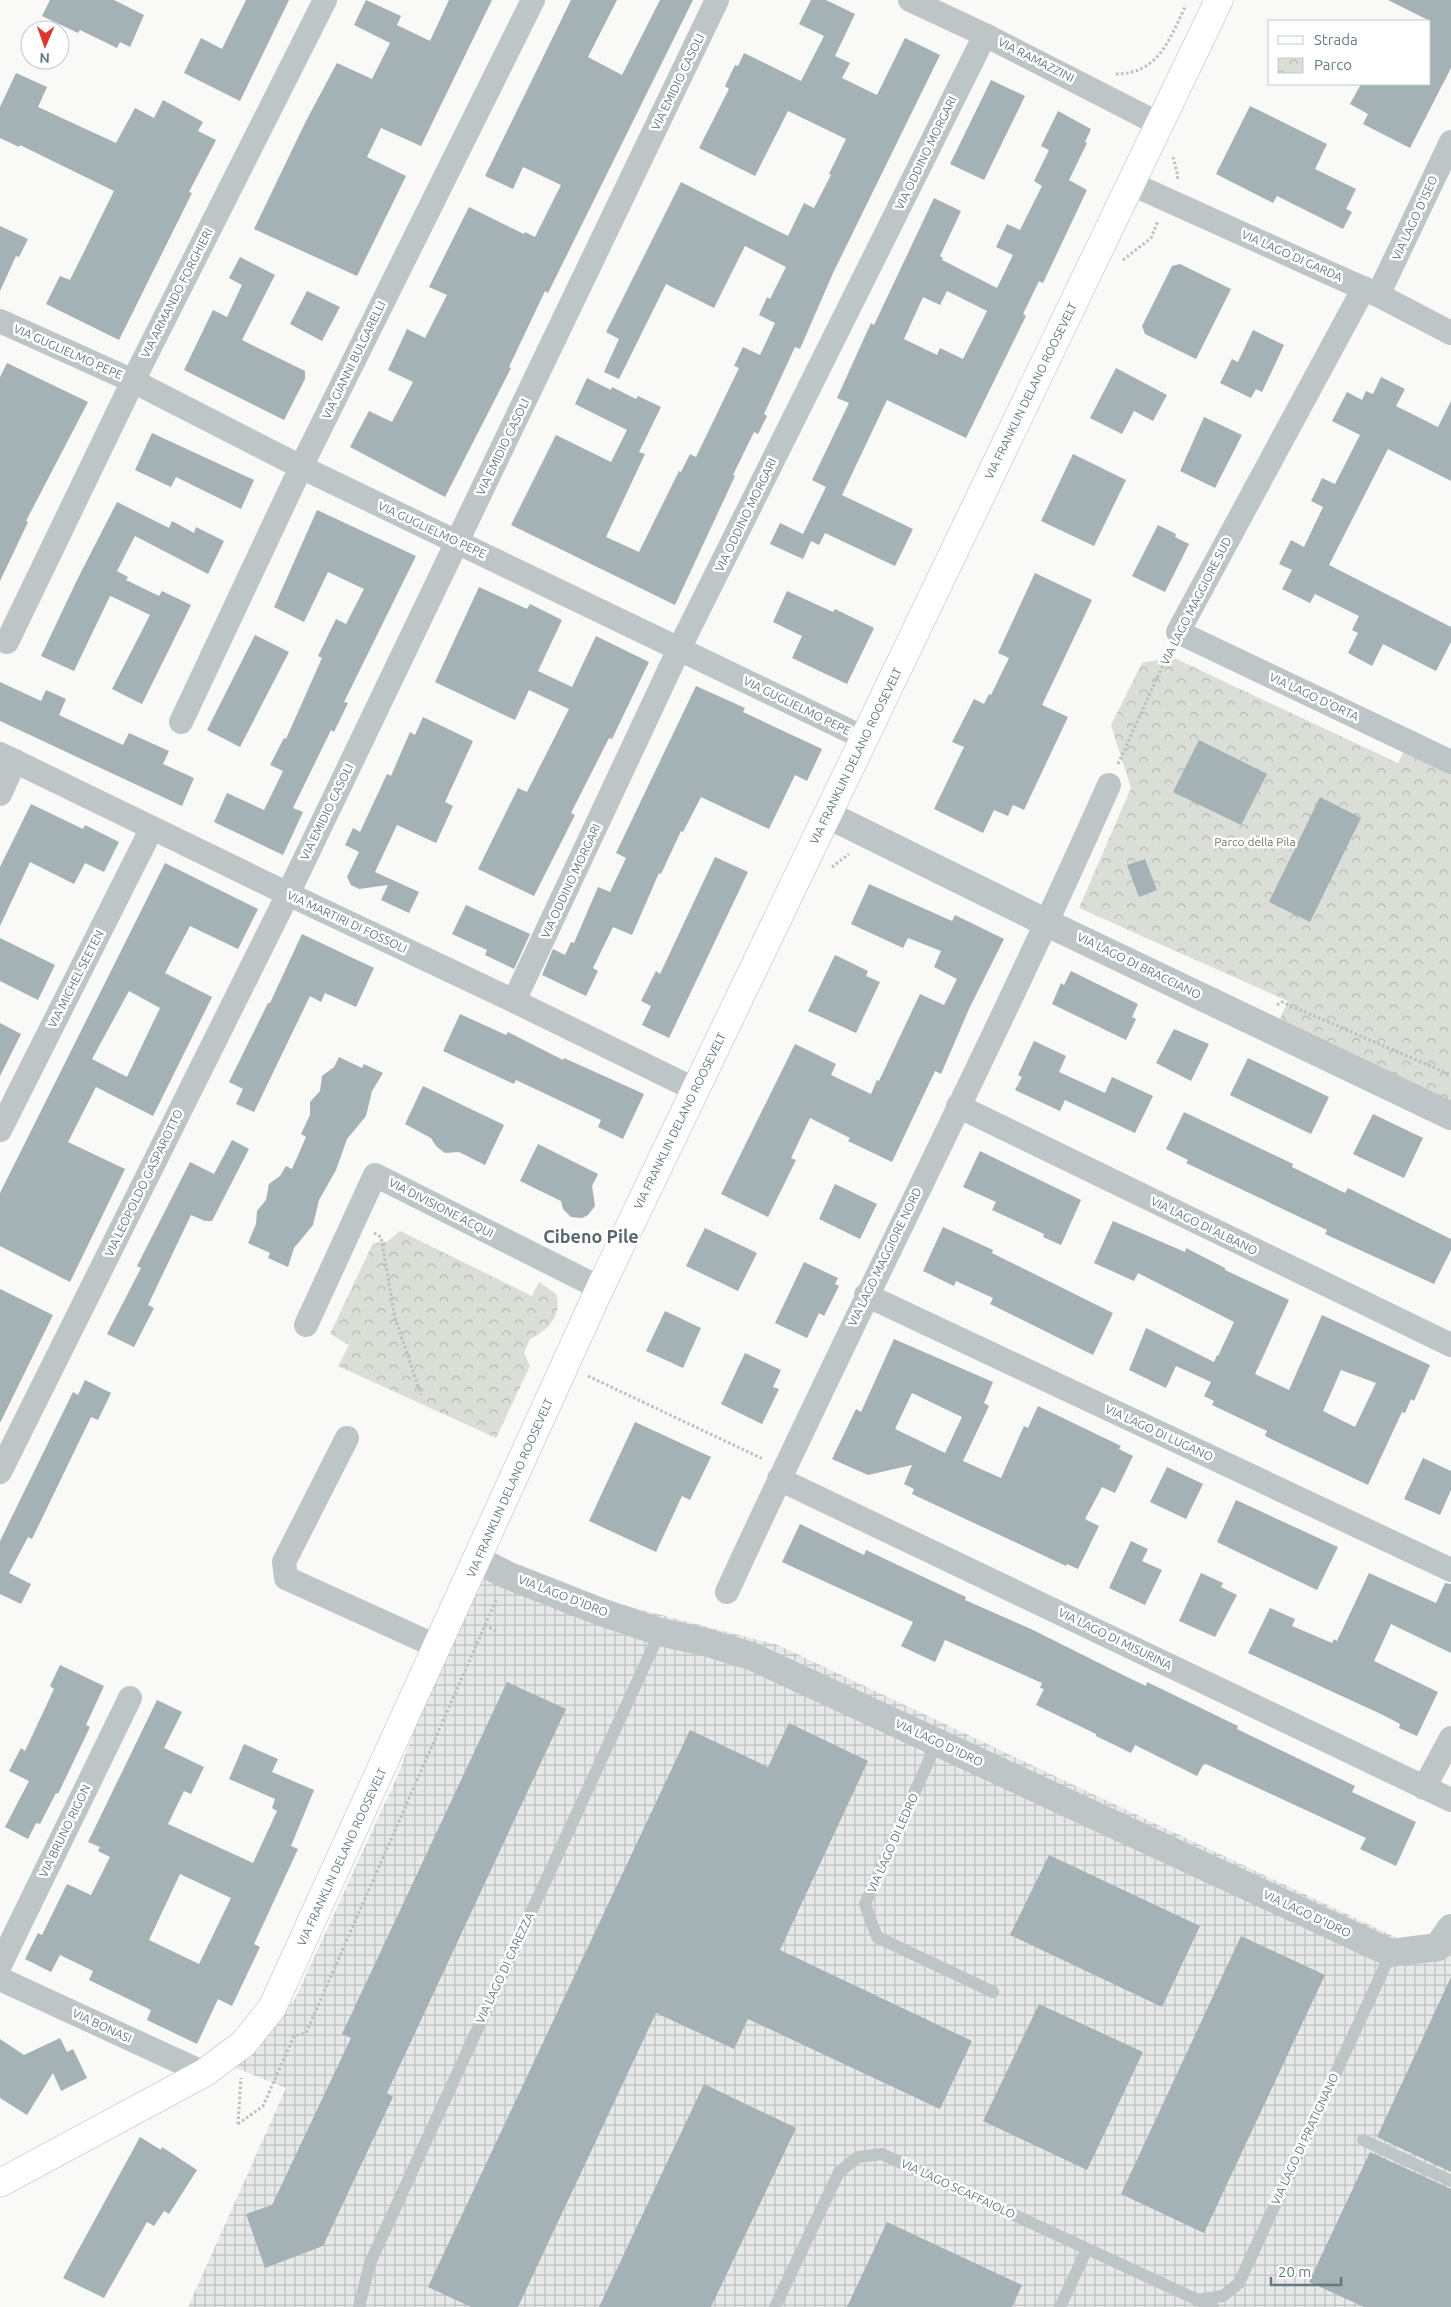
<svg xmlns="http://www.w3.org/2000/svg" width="1451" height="2307" font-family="Ubuntu,sans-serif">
  <defs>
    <pattern id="industrial-grid" width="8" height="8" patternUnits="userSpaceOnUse" patternTransform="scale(1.25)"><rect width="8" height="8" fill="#e7e9e8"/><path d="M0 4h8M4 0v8" fill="none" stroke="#bfc2c1"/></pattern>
    <pattern id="park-crowns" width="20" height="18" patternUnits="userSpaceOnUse" patternTransform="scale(1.25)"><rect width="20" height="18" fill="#daded6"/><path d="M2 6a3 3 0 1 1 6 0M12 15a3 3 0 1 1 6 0" fill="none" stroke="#b4b9b3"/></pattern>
  </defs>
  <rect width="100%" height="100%" fill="#f9f9f7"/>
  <!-- industrial -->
  <path fill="url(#industrial-grid)" d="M478,1560L507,1575L778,1645L1431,1954L1451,1947V2307H188L286,2088L231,2066L295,1999L397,1777Z"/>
  <!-- park -->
  <path fill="url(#park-crowns)" d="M1172,657L1398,763L1414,731L1451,750V1111L1275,1030L1288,1001L1079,908L1131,788L1111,725L1142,663Z
    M400,1231L532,1296L539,1282L556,1294C563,1314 548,1331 530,1339L524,1353L530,1366L496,1438L338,1366L349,1345L330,1334L373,1243L387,1242Z"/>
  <!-- building -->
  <path fill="#a4b1b5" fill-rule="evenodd" d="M50,0H114L144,15L130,47L120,42L117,48L80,30L78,33L42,16Z
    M246,0H289L240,101L184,73L201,38L222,49Z
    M366,0L401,16L397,25L430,41L449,0H492L421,146L381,128L367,157L406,176L357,276L254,229L306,121L337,63L372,79L390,43L354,25Z
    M571,0H617L588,57L622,75L660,0H693L548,293L545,291L509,367L511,368L445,497L350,447L369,411L392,422L413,382L388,370L407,329L425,338L447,295L429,287L469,207L524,234L525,232L535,237L561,185L523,167L513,189L485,176Z
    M811,0H826L855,14L835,56L850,63L842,78L877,95L905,38L940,55L833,273L800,349L795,347L764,414L767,416L758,434L754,432L733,475L735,476L675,605L511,525L556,435L611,462L627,430L575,404L587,378L611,390L612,387L636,399L638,396L661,407L639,452L645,454L606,537L639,552L679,471L681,472L690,454L696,457L739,368L734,366L743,347L760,355L775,323L759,315L767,297L770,299L786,267L745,246L714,308L666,284L619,379L604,372L619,339L606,332L681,182L788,236L804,203L814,208L831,175L829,174L846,139L788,111L755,176L699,148L729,89L725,86L735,65L738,66L744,53L801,81L824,36L799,24Z
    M1388,0H1451V68L1410,148L1363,124L1368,114L1350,104L1361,84H1430V21Z
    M16,73L47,87L38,107L116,143L135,108L154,118L163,100L203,122L198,131L216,140L189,192L192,193L119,340L46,304L60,276L70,280L114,191L20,145L19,147L0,138V107Z
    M991,80L1025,96L984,180L950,164Z
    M1250,106L1327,144L1315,169L1356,189L1346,209L1352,212L1343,229L1277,196L1273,203L1216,174Z
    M1058,111L1091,129L1085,142L1087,143L1069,180L1087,190L1043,283L1039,281L1023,314L1026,316L966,438L887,400L842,495L913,529L895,566L825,533L819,545L811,541L803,559L770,544L780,523L803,534L826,487L812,480L849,403L837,398L871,323L874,325L934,198L961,211L940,256L943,258L942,260L997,288L1013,255L996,247L1007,224L1020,230L1042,186L1034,181L1049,150L1041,146ZM947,291L987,311L963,359L940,348L937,355L904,339L923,297L940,305Z
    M0,226L28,239L19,257L16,256L0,291Z
    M240,257L275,275L242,340L305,371V379L284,420L184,370L213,310L227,317L242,285L229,278Z
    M1180,264L1231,289L1196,359L1145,334L1142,326L1172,266Z
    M307,291L340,307L322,341L290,324Z
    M1253,330L1284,345L1262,392L1256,389L1251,398L1220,383L1232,359L1238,362Z
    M7,363L88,402L26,521L28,522L0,581V377Z
    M1116,368L1167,395L1153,421L1134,411L1122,434L1090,418Z
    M1381,377L1405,389L1396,406L1438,427L1451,401V481L1388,449L1329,565L1451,627V642L1436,671L1383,644L1372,666L1348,653L1358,633L1352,630L1359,616L1315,594L1310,603L1282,589L1292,570L1279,564L1291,540L1304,547L1323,507L1311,501L1317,489L1322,478L1335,484L1360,435L1332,421L1347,392L1362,400L1366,391L1373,394Z
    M1204,417L1242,435L1215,488L1180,471Z
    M152,433L254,480L241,509L176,477L171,487L135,470Z
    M1073,454L1126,480L1094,546L1041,521Z
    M117,502L169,528L172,521L194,533L196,527L224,541L208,574L135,536L117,571L128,577L126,580L159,596L162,591L191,605L142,704L112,689L150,615L117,599L110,596L74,671L41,656L77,580Z
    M317,510L416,556L344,702L348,703L334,732L331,730L293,808L303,812L283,855L214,822L227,793L264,810L283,771L270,765L284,738L286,739L322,658L318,656L336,619L346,624L364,589L328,572L304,622L274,607Z
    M1158,525L1176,534L1175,537L1189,544L1165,592L1132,576Z
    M1035,573L1092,600L1042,705L1068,717L1024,810L1013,805L1008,816L994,810L983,833L934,809L964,747L952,742L974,699L984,704L989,694L991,695L1009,658L998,653Z
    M479,587L527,609L530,604L562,620L538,671L572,687L596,636L649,662L612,739L609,738L571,813L575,815L534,896L478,869L518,788L527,792L569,709L529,690L515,720L435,682Z
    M787,591L833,612L835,609L874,628L847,684L792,658L802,636L773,622Z
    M255,635L289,652L240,747L207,730Z
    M0,682L41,701L46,690L66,699L59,715L123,745L129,733L169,751L163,764L194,778L182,806L0,721Z
    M696,686L745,708L743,712L822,749L807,781L795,775L769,829L701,797L683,832L681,831L661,874L659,873L632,935L613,927L593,968L598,971L586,996L542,975L553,949L565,955L571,942L574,943L598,887L610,892L626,858L616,853Z
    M423,717L473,741L445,802L453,806L436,843L397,825L375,872L419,892L409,913L381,900L388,885L359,889L351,885L347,877L359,852L345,845L353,828L360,832L387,774L391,776L410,732L415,735Z
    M1199,740L1267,774L1241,825L1173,792Z
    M1320,797L1361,818L1310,922L1269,902Z
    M31,804L83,829L85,825L119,842L104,872L85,863L74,884L30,862L0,926V867Z
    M715,857L748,872L669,1038L642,1025L651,1006L641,1001L656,971L660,974Z
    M1145,859L1157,890L1139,897L1127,865Z
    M165,863L258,909L238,949L190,926L165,973L212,997L153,1116L96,1087L68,1142L125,1169L70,1282L0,1246V1193ZM129,991L160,1008L127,1077L92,1059Z
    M869,884L952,921L955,915L1004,939L969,1009L941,1074L935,1071L892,1162L848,1141L850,1138L810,1118L791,1158L796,1160L768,1217L721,1194L795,1044L836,1064L831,1075L871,1094L877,1080L879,1081L920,994L944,1005L957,979L934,967L941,951L908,938L903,948L851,924Z
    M466,905L530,934L514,969L485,955L487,950L452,934Z
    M302,934L374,968L356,1007L325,993L321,1002L310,996L254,1112L236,1104L243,1089L229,1082L268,1003H270Z
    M0,938L55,965L38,1000L0,981Z
    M835,955L868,971L866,976L880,982L856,1033L808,1011Z
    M1071,971L1138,1004L1132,1017L1136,1019L1126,1040L1052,1004L1061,983L1064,985Z
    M460,1014L506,1035L508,1032L563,1060L564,1058L644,1094L623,1139L598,1127L601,1120L516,1080L514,1084L443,1051Z
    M0,1023L21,1034L0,1076Z
    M1174,1029L1209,1044L1191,1081L1156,1063Z
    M1034,1041L1066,1056L1059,1072L1105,1093L1112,1077L1153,1096L1135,1133L1065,1100L1060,1111L1015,1090L1022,1077L1018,1075Z
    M339,1057L362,1068L364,1064L383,1073L372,1091L366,1116L347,1139L336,1170L319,1200L313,1225L294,1248L288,1267L268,1258L270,1253L248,1243L256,1224L257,1211L266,1200L269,1184L280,1176L286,1166L292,1169L306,1137L301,1134L310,1115V1102L320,1091L322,1076L334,1067Z
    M1248,1058L1329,1097L1311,1134L1230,1095Z
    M423,1086L504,1125L485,1165L459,1152L445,1153L436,1146L431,1138L405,1124Z
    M1184,1112L1293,1164L1292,1167L1345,1193L1348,1188L1451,1239V1250L1434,1284L1325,1234L1327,1230L1186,1163L1188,1160L1166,1149Z
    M1373,1114L1423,1138L1404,1178L1353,1154Z
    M232,1140L249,1149L212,1221H205L191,1215L148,1305L154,1308L134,1347L107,1334L141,1268L137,1266L190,1162L214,1174Z
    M538,1144L598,1174L592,1186L595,1206L588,1215L582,1218L571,1217L563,1209L561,1201L520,1181Z
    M980,1151L1081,1200L1061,1245L1043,1237L1044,1234L992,1210L996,1202L963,1187Z
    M835,1184L877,1204L860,1239L819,1219Z
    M1113,1221L1185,1252L1186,1248L1225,1268V1270L1289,1300L1255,1374L1289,1390L1322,1315L1430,1365L1414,1401L1411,1399L1405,1413L1402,1412L1368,1485L1265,1436L1267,1431L1212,1405L1214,1401L1204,1396L1211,1382L1176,1366L1166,1388L1129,1370L1146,1328L1214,1362L1217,1355L1218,1356L1234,1322L1138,1273L1134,1281L1094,1263ZM1341,1370L1376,1383L1355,1427L1323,1411Z
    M943,1227L993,1250L992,1253L1113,1313L1093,1355L990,1304L993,1298L956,1281L954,1286L923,1271Z
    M705,1228L757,1253L738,1291L686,1266Z
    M804,1262L838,1278L835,1284L839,1286L824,1316L819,1313L807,1338L775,1323Z
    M0,1289L53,1315L0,1423Z
    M665,1311L701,1328L683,1368L646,1351Z
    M894,1339L993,1382L984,1403L989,1406L963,1461L1001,1478L1024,1426L1028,1428L1038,1406L1121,1446L1119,1449L1133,1456L1115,1493L1102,1487L1085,1519L1099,1526L1078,1569L1067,1564L1066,1566L912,1494L914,1489L904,1484L912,1465L868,1475L832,1459L856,1409L861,1412ZM912,1393L962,1417L945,1453L895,1429Z
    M745,1353L781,1370L773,1387L779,1389L762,1424L721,1404Z
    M85,1380L111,1393L98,1420L91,1417L32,1539L28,1537L9,1573L31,1584L21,1604L0,1594V1541L73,1392L78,1395Z
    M635,1422L711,1457L690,1500L682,1496L656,1552L589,1521Z
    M1423,1458L1451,1471V1490L1440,1515L1404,1499Z
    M1167,1467L1203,1484L1186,1519L1150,1502Z
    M1236,1500L1338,1547L1317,1590L1217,1542Z
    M800,1524L864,1555L866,1550L902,1567L966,1597L965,1600L1031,1629L1125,1676L1146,1686L1147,1682L1238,1726L1237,1729L1355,1786L1352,1792L1416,1822L1396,1866L1360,1849L1366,1838L1206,1764L1203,1765L1197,1776L1135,1745L1131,1753L1096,1736V1734L1036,1705L1044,1689L1040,1688L1042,1683L945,1640L935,1662L901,1646L913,1622L782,1562Z
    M1131,1541L1148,1549L1142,1561L1162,1570L1145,1605L1109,1588Z
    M1201,1573L1223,1583L1221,1587L1237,1595L1215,1637L1179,1621Z
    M1369,1573L1436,1603L1445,1583L1451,1584V1653L1391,1624L1374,1661L1438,1692L1417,1736L1399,1728L1400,1724L1383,1715L1248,1653L1270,1608L1295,1619L1292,1626L1332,1643L1334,1639L1337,1641Z
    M60,1665L104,1686L86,1725L90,1727L58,1794L56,1793L40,1824L36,1823L28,1839L5,1827L29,1781L9,1771L21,1748L25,1751L54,1689L50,1686Z
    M507,1682L566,1709L387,2093L393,2097L323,2246L265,2268L246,2214L272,2205L351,2038L342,2034Z
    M157,1700L182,1712L164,1748L204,1767L191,1794L184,1791L168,1824L253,1863L277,1811L272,1808L275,1799L229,1779L244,1744L278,1759L272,1772L314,1790L291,1846L298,1849L254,1944L260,1947L232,2006L218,1999L197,2044L147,2020L151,2010L89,1980L93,1971L60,1955L51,1972L25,1959L38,1933L42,1935L67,1884L91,1895L110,1857L98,1851L100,1847L88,1842ZM180,1874L231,1898L199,1964L149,1940Z
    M789,1723L868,1761L780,1950L972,2041L940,2109L748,2019L734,2049L656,2013L518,2307H471L428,2287L690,1730L768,1767Z
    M1049,1855L1200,1926L1162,2007L1010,1935Z
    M1241,1936L1325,1975L1204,2233L1121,2194Z
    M1451,1977V2172L1377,2137Z
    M1039,2004L1143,2052L1087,2170L983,2121Z
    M60,2038L67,2052L73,2049L87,2078L61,2091L53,2073L27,2115L0,2098V2039L24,2055Z
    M704,2084L796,2128L711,2307H599Z
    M140,2137L161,2150L162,2147L197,2170L169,2214L164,2211L154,2226L147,2222L104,2298L63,2278Z
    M1370,2152L1451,2189V2307H1364L1309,2282Z
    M887,2222L1022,2285L1012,2307H847Z"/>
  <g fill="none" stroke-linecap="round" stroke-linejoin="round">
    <!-- secondary casing -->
    <g stroke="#b2bbbe" stroke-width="29">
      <path id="secondary" d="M0,2183L204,2073L243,2044L272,2008L600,1288L1219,0"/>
    </g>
    <!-- path -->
    <path stroke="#babfc1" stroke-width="3" stroke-dasharray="2.5 2.5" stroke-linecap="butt" d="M1116,74C1159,74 1170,38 1186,5
      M1173,157L1178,176L1177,179
      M1123,260L1151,238L1158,221
      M1118,764L1168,654
      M832,867L849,854
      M1277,1005L1282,1002L1451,1075
      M374,1233L381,1237L395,1318L421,1395
      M588,1376L763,1459
      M485,1625L498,1632
      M238,2124L263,2106L294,2036L306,2033L497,1598
      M238,2124L241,2078"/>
    <!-- service -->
    <path stroke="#bdc5c7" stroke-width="12" d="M937,1742L865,1904L877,1937L993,1992
      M1363,2140L1451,2181
      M1197,2300L1223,2296L1239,2283L1391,1953
      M359,2307L370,2263L660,1632
      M775,2307L839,2172L858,2157L882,2154L1213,2307
      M1060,2307L1087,2249"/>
    <!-- minor -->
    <path stroke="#bdc5c7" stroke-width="24" d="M910,0L985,35L1159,124
      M1132,184L1378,295L1451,333
      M1364,288L1178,632L1451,762
      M1378,295L1451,142
      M0,321L133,381L301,467L864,738
      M7,642L133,381L325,0
      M181,722L301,467L533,0
      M0,754L288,894L514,1001L694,1089
      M0,794L15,761
      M514,1001L679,649L985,35
      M958,1106L1451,1345
      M0,1130L152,828
      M866,1295L1451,1570
      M306,1325L375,1175L600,1288
      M347,1438L284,1562L286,1578L438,1647
      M0,1472L288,894L717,0
      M779,1479L1451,1800
      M727,1592C851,1322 988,1057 1109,785
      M1424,1788L1451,1738
      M0,1965L130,1698
      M0,1979L204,2073"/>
    <!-- tertiary -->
    <path stroke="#bdc5c7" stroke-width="28" d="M828,815L1047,923L1451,1116
      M478,1560L507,1575L601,1612L660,1632L705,1642L751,1656L1391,1953L1438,1947L1451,1928"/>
    <!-- secondary -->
    <use href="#secondary" stroke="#fff" stroke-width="28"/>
  </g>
  <g text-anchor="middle" stroke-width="5" stroke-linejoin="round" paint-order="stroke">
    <!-- street labels -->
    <g font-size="12" fill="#647a82" stroke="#fff">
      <text transform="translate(1036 60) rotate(27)" y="4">VIA RAMAZZINI</text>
      <text transform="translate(678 82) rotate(-64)" y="4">VIA EMIDIO CASOLI</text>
      <text transform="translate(926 153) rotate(-64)" y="4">VIA ODDINO MORGARI</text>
      <text transform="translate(1415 218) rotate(-65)" y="4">VIA LAGO D'ISEO</text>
      <text transform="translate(1292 256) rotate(24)" y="4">VIA LAGO DI GARDA</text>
      <text transform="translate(177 293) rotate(-63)" y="4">VIA ARMANDO FORGHIERI</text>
      <text transform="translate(68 352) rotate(24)" y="4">VIA GUGLIELMO PEPE</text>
      <text transform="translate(354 360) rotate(-64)" y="4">VIA GIANNI BULGARELLI</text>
      <text transform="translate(1031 391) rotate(-64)" y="4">VIA FRANKLIN DELANO ROOSEVELT</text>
      <text transform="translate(503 447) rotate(-64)" y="4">VIA EMIDIO CASOLI</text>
      <text transform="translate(746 515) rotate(-64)" y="4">VIA ODDINO MORGARI</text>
      <text transform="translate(432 530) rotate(25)" y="4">VIA GUGLIELMO PEPE</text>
      <text transform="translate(1196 601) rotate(-63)" y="4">VIA LAGO MAGGIORE SUD</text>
      <text transform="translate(1314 697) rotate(25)" y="4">VIA LAGO D'ORTA</text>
      <text transform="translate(797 706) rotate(26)" y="4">VIA GUGLIELMO PEPE</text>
      <text transform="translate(856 756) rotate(-64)" y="4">VIA FRANKLIN DELANO ROOSEVELT</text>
      <text transform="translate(327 812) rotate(-64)" y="4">VIA EMIDIO CASOLI</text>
      <text transform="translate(571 881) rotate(-65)" y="4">VIA ODDINO MORGARI</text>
      <text transform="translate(347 922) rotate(25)" y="4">VIA MARTIRI DI FOSSOLI</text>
      <text transform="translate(1139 966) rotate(26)" y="4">VIA LAGO DI BRACCIANO</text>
      <text transform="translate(76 979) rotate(-63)" y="4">VIA MICHEL SEETEN</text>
      <text transform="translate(680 1121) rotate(-64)" y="4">VIA FRANKLIN DELANO ROOSEVELT</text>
      <text transform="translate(144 1183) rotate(-64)" y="4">VIA LEOPOLDO GASPAROTTO</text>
      <text transform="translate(441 1208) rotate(27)" y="4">VIA DIVISIONE ACQUI</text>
      <text transform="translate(1204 1226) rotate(26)" y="4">VIA LAGO DI ALBANO</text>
      <text transform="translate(885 1257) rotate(-64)" y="4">VIA LAGO MAGGIORE NORD</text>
      <text transform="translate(1159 1433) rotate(25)" y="4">VIA LAGO DI LUGANO</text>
      <text transform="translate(510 1488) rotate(-66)" y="4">VIA FRANKLIN DELANO ROOSEVELT</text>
      <text transform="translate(563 1596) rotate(21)" y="4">VIA LAGO D'IDRO</text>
      <text transform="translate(1115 1639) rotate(26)" y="4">VIA LAGO DI MISURINA</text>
      <text transform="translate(939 1743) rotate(25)" y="4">VIA LAGO D'IDRO</text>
      <text transform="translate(65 1831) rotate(-64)" y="4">VIA BRUNO RIGON</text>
      <text transform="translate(893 1843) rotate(-66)" y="4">VIA LAGO DI LEDRO</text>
      <text transform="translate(342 1857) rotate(-65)" y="4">VIA FRANKLIN DELANO ROOSEVELT</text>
      <text transform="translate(1307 1914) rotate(25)" y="4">VIA LAGO D'IDRO</text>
      <text transform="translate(505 1968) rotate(-65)" y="4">VIA LAGO DI CAREZZA</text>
      <text transform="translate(102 2026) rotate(25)" y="4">VIA BONASI</text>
      <text transform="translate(1305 2139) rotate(-65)" y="4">VIA LAGO DI PRATIGNANO</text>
      <text transform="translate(958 2189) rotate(25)" y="4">VIA LAGO SCAFFAIOLO</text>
    </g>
    <!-- park labels -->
    <g font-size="12" fill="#6c7a63" stroke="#fff">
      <text x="1255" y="846">Parco della Pila</text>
    </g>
    <!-- district labels -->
    <g font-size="18" font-weight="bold" fill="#56676d" stroke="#fff">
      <text x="591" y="1243">Cibeno Pile</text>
    </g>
  </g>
  <!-- legend -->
  <rect x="1268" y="20" width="162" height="65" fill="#ffffff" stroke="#c1cacd"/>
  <rect x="1278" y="36" width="25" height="8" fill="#ffffff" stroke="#c1cacd"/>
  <text x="1314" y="45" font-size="15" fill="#647a82">Strada</text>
  <rect x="1278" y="58" width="25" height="15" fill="url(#park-crowns)" stroke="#c1cacd"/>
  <text x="1314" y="70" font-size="15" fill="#647a82">Parco</text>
  <!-- north arrow -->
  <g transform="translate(45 45) rotate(182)"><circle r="24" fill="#ffffff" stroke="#c1cacd"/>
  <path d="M0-4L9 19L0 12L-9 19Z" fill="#e2342e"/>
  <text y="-8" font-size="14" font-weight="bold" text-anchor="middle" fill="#647a82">N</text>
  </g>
  <!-- scale -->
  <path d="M1271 2277v8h70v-8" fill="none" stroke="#647a82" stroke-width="2.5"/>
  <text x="1278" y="2277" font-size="15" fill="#647a82" stroke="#ffffff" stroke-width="4" paint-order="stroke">20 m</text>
</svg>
